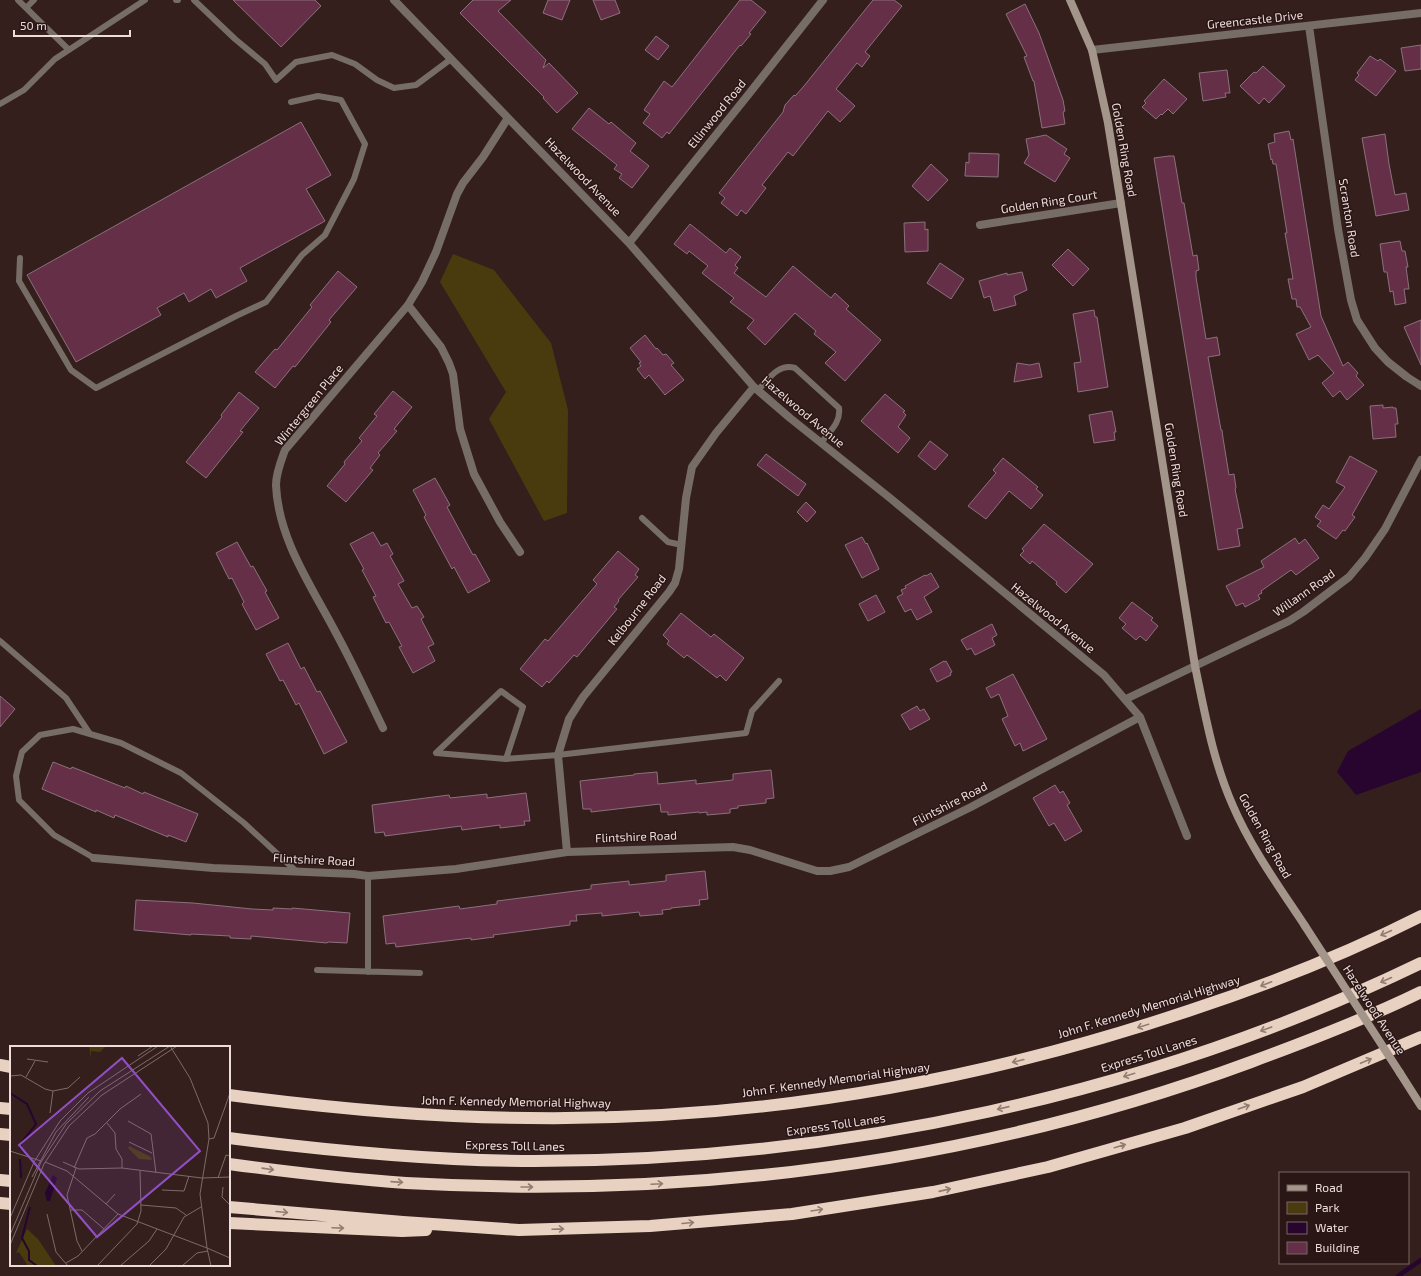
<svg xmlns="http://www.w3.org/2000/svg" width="1421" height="1276" font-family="'Exo 2',sans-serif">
  <rect width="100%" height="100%" fill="#341f1d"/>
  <!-- green -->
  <path fill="#4a3b0e" d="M453,254L494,270L551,343L568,410L567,513L544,521L489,419L506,392L440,282Z"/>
  <!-- water -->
  <path fill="#27052f" d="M1421,709V772L1356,795L1337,772L1348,751Z"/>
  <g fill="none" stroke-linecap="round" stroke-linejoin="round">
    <!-- stream -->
    <path stroke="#27052f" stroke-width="4.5" d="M1398,1276L1421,1260"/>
  </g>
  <!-- building -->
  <path fill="#652f48" stroke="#8a717b" d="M233,0H315L321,6L281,47Z
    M473,0H511L498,11L546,60L543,68L549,63L578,93L557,113L543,98L544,97L460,13Z
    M548,0H570L562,20L543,13Z
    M593,0H615L620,13L601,20Z
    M740,0H751L766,12L749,33L751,34L741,46L740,45L669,134L667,132L662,138L643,123L650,114L644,110L664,81L672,87Z
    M873,0H894L902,6L865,52L870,56L862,67L857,63L836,89L855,106L840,122L828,111L793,156L788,152L762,185L766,188L746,214L741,210L737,216L721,203L725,198L719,193L783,112L785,105L794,95L795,96L804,86Z
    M1025,4L1039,33L1063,100L1065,111L1063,112L1065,124L1042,128L1034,81H1033L1024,57L1027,56L1006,14Z
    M656,36L669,46L658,60L645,50Z
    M1421,45V69L1405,71L1401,48Z
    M1370,56L1378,61L1380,59L1396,71L1376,96L1355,80L1359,75L1357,73Z
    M1263,66L1285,86L1269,103L1264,98L1259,104L1240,86L1254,72L1256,73Z
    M1227,70L1230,93H1225L1226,97L1203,101L1199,73Z
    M1164,79L1187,99L1173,114L1168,109L1162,115L1161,114L1156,119L1142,107L1146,103L1144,101Z
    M589,108L609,124L611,122L636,143L630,151L649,166L632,188L619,178L622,174L614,169L617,165L572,129Z
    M301,122L331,175L306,189L325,221L240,268L247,281L216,298L211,289L189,302L184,293L157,308L161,315L76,362L27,275Z
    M1289,131L1291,140L1293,139L1321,316L1343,366L1348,362L1358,373L1356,376L1364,385L1347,400L1340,391L1333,397L1322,383L1334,373L1318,355L1309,360L1296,334L1311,327L1300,307H1297L1296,299H1292L1288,279H1293L1285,233H1287L1276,164H1273L1272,159L1271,160L1268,144L1275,142L1274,134Z
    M1385,134L1389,164L1395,195L1406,193L1409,210L1376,216L1362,138Z
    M1046,135L1067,149L1064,154L1070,158L1055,182L1024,163L1029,155L1026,139Z
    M969,153L999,154L998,177L965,176L966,162L969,163Z
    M1169,156H1174L1182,203H1184L1193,256L1197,255L1199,270L1196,271V277L1206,339L1217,337L1220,355L1208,357L1221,430H1222L1223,438L1229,475L1234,474L1236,488L1235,489L1243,528L1237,529L1240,546L1218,550L1154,158Z
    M931,164L948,180L928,201L912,186Z
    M925,222V230L928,229V251L905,252L904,223Z
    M690,224L726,253L730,248L741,257L735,265L738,268L734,273L766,297L793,266L831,298L835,293L849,306L846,309L881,340L845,381L825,363L836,352L814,334L816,331L795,313L765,345L747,328L754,320L730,302L734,298L702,273L708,266L689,251L687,254L674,244Z
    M1400,241L1402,251H1405L1408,267H1406L1409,289H1404L1406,303L1395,305L1393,291L1390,292L1387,272H1384L1380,244Z
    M1068,249L1089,269L1073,286L1052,265Z
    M940,263L964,279L951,299L927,283Z
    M338,271L357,287L329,320L331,322L295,367L293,366L275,388L255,372L275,349L277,350L312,307L310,305Z
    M1022,272L1027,290L1014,296L1016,305L994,311L990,296L984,298L979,281L1007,273V275Z
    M1094,310L1095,317H1097L1108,387L1078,392L1074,363L1081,362L1073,314Z
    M1421,320V365L1404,327Z
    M645,335L656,349L657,348L663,355L666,354L674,363L671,365L684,380L666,394L665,395L649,375L645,379L637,369L641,366L639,363L641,362L630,348Z
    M1017,363L1030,365L1039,363L1042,377L1014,382Z
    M393,391L412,407L394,429L397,431L378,453L380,455L370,468L373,470L346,502L327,486L345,464L344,462L362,441L359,438L377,416L374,414Z
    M239,392L259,408L240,431L243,432L206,478L186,462L222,417L221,415Z
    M885,394L905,411L903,412L906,415L898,427L910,438L898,453L861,421Z
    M1383,405V408L1393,407V408H1396L1398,424H1395L1396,437L1373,439L1370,406Z
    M1112,411L1116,432H1114L1115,440L1094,443L1089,415Z
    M930,441L948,455L935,470L918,456Z
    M766,454L806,484L798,496L757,465Z
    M1350,456L1377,471L1352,515L1355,517L1345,531L1343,530L1336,539L1317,526L1321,521L1315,517L1323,505L1329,509L1345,487L1336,482Z
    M1003,458L1038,487L1036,489L1043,495L1031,509L1009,491L986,519L968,506L996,473L993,470Z
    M435,478L450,505L447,507L473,555L475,554L490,581L468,593L454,567L452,569L424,517L426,515L413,490Z
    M806,502L816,512L807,522L797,512Z
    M1044,524L1093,564L1066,593L1056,584L1057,582L1032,561L1030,564L1020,555L1024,551L1022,549Z
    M373,532L381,546L387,543L393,554L390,556L404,581L398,584L412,608L417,606L424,617L421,619L434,644L428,647L435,661L413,673L399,647L402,646L389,622L386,623L373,597L376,596L362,570L364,569L350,544Z
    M862,537L866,544L867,543L879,569L862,578L845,545Z
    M1295,538L1299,544L1305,539L1319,558L1296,575L1291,570L1261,591L1262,593L1258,595L1260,599L1245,607L1243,603L1236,606L1226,586L1264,567L1261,561Z
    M237,542L251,567L253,566L267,591L265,592L279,618L256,630L242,604L244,602L232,578L229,579L216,553Z
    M618,551L639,569L635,575L638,577L618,600L619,601L614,607L617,609L577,657L574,655L549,683L547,681L542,687L520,669L545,639L548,641L597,584L593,580Z
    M931,573L939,587L924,597L932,612L917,620L911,609L905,612L897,597L903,594L901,590L906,588L905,586L925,575L926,576Z
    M876,595L885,612L868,621L859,604Z
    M1132,602L1153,618L1151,620L1158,626L1146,641L1140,636L1136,640L1122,628L1126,624L1119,618Z
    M681,613L711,637L714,634L744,658L726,681L720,675L717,678L694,660L687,655L684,658L667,644L669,641L663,635Z
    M992,624L997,635L992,638L995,645L975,655L971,648L967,650L961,640Z
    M288,643L301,669L304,667L317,692L320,691L347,742L324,754L299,703L296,705L283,680L280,681L266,654Z
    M944,661V662L946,661L952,672L950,673L951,675L937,682L930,669Z
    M1013,674L1047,739L1023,751L1020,743L1015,746L1002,719L1008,716L999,694L991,698L986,688Z
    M0,696L15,709L0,727Z
    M917,706L920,711L924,709L930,719L910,730L901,715Z
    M53,762L71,769L72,767L125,788L126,786L143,794L144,792L198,814L186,842L168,835V837L115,815L114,818L96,810V812L42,789Z
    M771,770L774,798L766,799V803L738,806V808L730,809V813L707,815V812L699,813V812L668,815V812H661L660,804L591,812V809H583L580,781L634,775V774L657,772L658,784L696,780V784L733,780V774Z
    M1055,785L1060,793L1063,791L1070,803L1067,805L1082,831L1065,841L1054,823L1049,826L1033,798Z
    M526,793L530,821H524L525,825L500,828V825L462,830L461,826L385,836L384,832L375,833L372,805L449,795L450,798L487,794V798Z
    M705,871L708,899L699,900L700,905L671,908V909L662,910L663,914L640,916L639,912L602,916V913L576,915L577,921H570V925L493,935L494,937L471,940V938L396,947L395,943L386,944L383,916L459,906L460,909L497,904V901L591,889V885L629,881V885L666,881V875Z
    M136,900L193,903L252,909L273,910V908L292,909V908L350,913L347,943L328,942L327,943L251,936V939L230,938V936L191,934V935L134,930Z"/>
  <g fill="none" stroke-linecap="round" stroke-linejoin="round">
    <!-- lane -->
    <path stroke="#766d66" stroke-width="6" d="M18,0L69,50
      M176,0H178
      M194,0L235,39L265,64L276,80L296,62L332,55L355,64L377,80L394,88L416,85L451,59
      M26,8L34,0
      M0,104L24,90L55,59L145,0
      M20,258L19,281L71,370L96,388L236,316L266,302L302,255L325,235L354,179L365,144L341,100L318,96L291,102
      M758,390C769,379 778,363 795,368L839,408C841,423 829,432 821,443
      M642,518L668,542L682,545
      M0,641L66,698L90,734
      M506,759L523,707L501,691L436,753L506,759L558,755L746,733L752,711L779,681
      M94,858L54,835L19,800L16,776L22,752L40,735L73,729L121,743L181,773L244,823L296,871
      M368,876V972
      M317,970L420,973"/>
    <!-- street -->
    <path stroke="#766d66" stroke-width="8" d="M394,0L629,243L754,387L790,418L890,498L1104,675L1140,717L1187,836
      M1309,26L1338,229L1351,300L1357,320L1375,348L1388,362L1407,377L1421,386
      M1092,50L1421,13
      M980,225L1121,203
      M629,243L748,95L823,0
      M408,305L441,347L449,363L453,374L460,429L474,474L500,522L520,552
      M1126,699L1289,621L1303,612L1349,577L1365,558L1385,529L1421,460
      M383,728C368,697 353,664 336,633C312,587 278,539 276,485C276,473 281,461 285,450L408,305L422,282L436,252L457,194L463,183L483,157L508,118
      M567,852L558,755L569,719L583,697L669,592L675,583L679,569L686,498L692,467L716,433L754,387
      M94,858L213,868L354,874L368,876L456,869L567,852L733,847L750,850L817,871H830L849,867L971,807L1140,717"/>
    <!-- secondary -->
    <path stroke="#a4958b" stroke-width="8" d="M1070,0L1092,50L1108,123L1195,666C1205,714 1213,761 1233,806C1251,848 1280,888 1305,926
      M1400,1073L1421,1106"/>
    <!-- highway -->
    <path stroke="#e8d1c1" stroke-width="12" d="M0,1065L11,1067
      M229,1095C329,1108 428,1118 529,1118C753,1121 976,1082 1188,1011C1267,985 1346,954 1421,916
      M0,1108L11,1109
      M0,1134L11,1135
      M229,1138C331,1151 432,1161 535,1161C838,1161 1148,1095 1421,963
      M229,1164C288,1172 347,1179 406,1183C694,1199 980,1162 1251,1062C1308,1041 1366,1019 1421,992
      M0,1180L11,1181
      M0,1203L11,1204
      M229,1207L403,1222L519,1230L650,1226L792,1214L933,1192L1048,1167L1083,1157L1185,1128L1303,1087L1421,1037
      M229,1223L402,1231L426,1230"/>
    <!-- secondary-bridge -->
    <path stroke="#a4958b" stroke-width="8" d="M1305,926L1400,1073"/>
  </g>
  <!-- one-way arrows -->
  <defs><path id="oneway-shaft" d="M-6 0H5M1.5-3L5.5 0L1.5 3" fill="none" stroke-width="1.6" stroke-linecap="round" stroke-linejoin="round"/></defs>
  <g stroke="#927d73">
    <use href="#oneway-shaft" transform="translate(1386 933) rotate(156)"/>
    <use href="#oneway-shaft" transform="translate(1386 980) rotate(156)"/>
    <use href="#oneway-shaft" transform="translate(1266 984) rotate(159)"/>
    <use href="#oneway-shaft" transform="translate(1143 1026) rotate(163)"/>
    <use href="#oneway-shaft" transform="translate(1266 1029) rotate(160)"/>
    <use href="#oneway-shaft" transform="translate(1018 1061) rotate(166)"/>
    <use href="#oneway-shaft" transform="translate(1366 1061) rotate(-23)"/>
    <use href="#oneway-shaft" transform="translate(1129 1075) rotate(163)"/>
    <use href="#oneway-shaft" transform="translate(1244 1107) rotate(-19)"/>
    <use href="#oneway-shaft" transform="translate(1003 1108) rotate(167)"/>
    <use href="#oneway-shaft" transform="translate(1120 1146) rotate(-16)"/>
    <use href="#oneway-shaft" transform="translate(268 1169) rotate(8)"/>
    <use href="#oneway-shaft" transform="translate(397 1182) rotate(4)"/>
    <use href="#oneway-shaft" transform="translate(657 1184) rotate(-3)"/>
    <use href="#oneway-shaft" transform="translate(527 1187)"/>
    <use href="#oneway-shaft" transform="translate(945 1190) rotate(-13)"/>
    <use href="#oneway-shaft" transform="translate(817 1210) rotate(-9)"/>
    <use href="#oneway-shaft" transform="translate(282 1212) rotate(5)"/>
    <use href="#oneway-shaft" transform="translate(688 1223) rotate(-5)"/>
    <use href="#oneway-shaft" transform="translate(338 1228) rotate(2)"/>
    <use href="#oneway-shaft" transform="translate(558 1229) rotate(-2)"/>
  </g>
  <g text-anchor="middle" stroke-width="3" stroke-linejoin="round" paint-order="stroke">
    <!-- street labels -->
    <g font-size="12" fill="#ecdddb" stroke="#2a1614">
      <text transform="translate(1255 20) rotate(-6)" y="4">Greencastle Drive</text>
      <text transform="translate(717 114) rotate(-51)" y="4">Ellinwood Road</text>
      <text transform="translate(1124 150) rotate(80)" y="4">Golden Ring Road</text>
      <text transform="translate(583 177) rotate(46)" y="4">Hazelwood Avenue</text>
      <text transform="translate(1049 202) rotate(-9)" y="4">Golden Ring Court</text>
      <text transform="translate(1349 218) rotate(81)" y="4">Scranton Road</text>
      <text transform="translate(309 405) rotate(-51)" y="4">Wintergreen Place</text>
      <text transform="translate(803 412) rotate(40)" y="4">Hazelwood Avenue</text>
      <text transform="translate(1176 470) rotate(81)" y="4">Golden Ring Road</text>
      <text transform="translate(1304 593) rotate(-35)" y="4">Willann Road</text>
      <text transform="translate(637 610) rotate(-52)" y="4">Kelbourne Road</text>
      <text transform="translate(1053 618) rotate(39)" y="4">Hazelwood Avenue</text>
      <text transform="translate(950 804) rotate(-27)" y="4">Flintshire Road</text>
      <text transform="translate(1265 836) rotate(61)" y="4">Golden Ring Road</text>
      <text transform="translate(636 837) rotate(-2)" y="4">Flintshire Road</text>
      <text transform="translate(314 860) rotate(3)" y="4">Flintshire Road</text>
      <text transform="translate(1149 1007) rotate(-17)" y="4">John F. Kennedy Memorial Highway</text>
      <text transform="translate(1374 1010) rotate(57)" y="4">Hazelwood Avenue</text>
      <text transform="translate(1149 1054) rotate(-17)" y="4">Express Toll Lanes</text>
      <text transform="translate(836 1080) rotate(-8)" y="4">John F. Kennedy Memorial Highway</text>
      <text transform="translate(516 1102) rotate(1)" y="4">John F. Kennedy Memorial Highway</text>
      <text transform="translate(836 1125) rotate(-8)" y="4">Express Toll Lanes</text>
      <text transform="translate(515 1146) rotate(1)" y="4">Express Toll Lanes</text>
    </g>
  </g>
  <!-- overview -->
  <g transform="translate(10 1046)">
    <rect width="220" height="220" fill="#341f1d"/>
    <path d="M79,0H96L90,6L81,5V13ZM119,100L141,111L142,114L129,113L118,102ZM17,183L28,193L46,220H18L9,206L6,207Z" fill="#4a3b0e"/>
    <path d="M43,129L47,132L40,155H37L35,147Z" fill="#27052f"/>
    <path fill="none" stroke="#27052f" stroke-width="2" d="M0,47L17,58L26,78L12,96L10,103M10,113L11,132M20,161L12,192L19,205V214L27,220"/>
    <path fill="none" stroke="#7e6b69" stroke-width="1" d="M160,0L180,32L198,77L199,93L190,148L197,202L220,212M128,10L143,0M17,13L38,16M0,30L11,29L35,43L43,45L58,42L70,31M16,31L25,15M40,67L43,45M118,75L141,88L146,127M97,77L105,87L106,103L112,113V122M199,93L204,92L220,47M119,96L142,107M0,105L31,115M35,116L57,125L108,168L197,202L201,220M53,116L69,123L112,122L192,132L220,131M64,122L77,92L85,88L110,63L131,48M66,122L57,149L67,195L72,205M22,131L46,86L79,51M208,132L216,109L220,110M213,141L212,151L220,159M152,144L174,145L179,130M96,158L105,148M131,159L166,162L176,169M60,164H72L94,183M37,168L46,206L58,220M0,172L24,116L50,75L78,47L148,0M0,189L31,116L56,78L90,45L160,0M0,199L34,118L59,80L92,49L167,0M56,217L68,210L108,168M87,220L127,178L131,165L130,125M110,220L139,195L147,183M139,220L156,203L174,171L191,161M172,220L187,207L198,205"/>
    <path fill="#924fc5" fill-opacity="0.15" stroke="#924fc5" stroke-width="2" d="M112,12L190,105L87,191L9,99Z"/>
    <rect width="220" height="220" fill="none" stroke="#ecdddb" stroke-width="2"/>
  </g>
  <!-- legend -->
  <rect x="1279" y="1172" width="130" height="92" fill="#2a1614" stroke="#786664"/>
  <rect x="1287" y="1185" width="20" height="6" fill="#a4958b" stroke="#786664"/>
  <text x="1315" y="1192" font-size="12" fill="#ecdddb">Road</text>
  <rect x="1287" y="1202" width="20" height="12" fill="#4a3b0e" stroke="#786664"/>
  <text x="1315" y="1212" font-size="12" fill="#ecdddb">Park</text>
  <rect x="1287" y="1222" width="20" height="12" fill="#27052f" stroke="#786664"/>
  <text x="1315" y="1232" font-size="12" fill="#ecdddb">Water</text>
  <rect x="1287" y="1242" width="20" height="12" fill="#652f48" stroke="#786664"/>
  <text x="1315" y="1252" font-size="12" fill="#ecdddb">Building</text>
  <!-- scale -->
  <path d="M14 30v6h116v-6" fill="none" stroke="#ecdddb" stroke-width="2"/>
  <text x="20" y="30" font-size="12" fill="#ecdddb" stroke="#2a1614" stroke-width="3" paint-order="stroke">50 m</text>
</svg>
